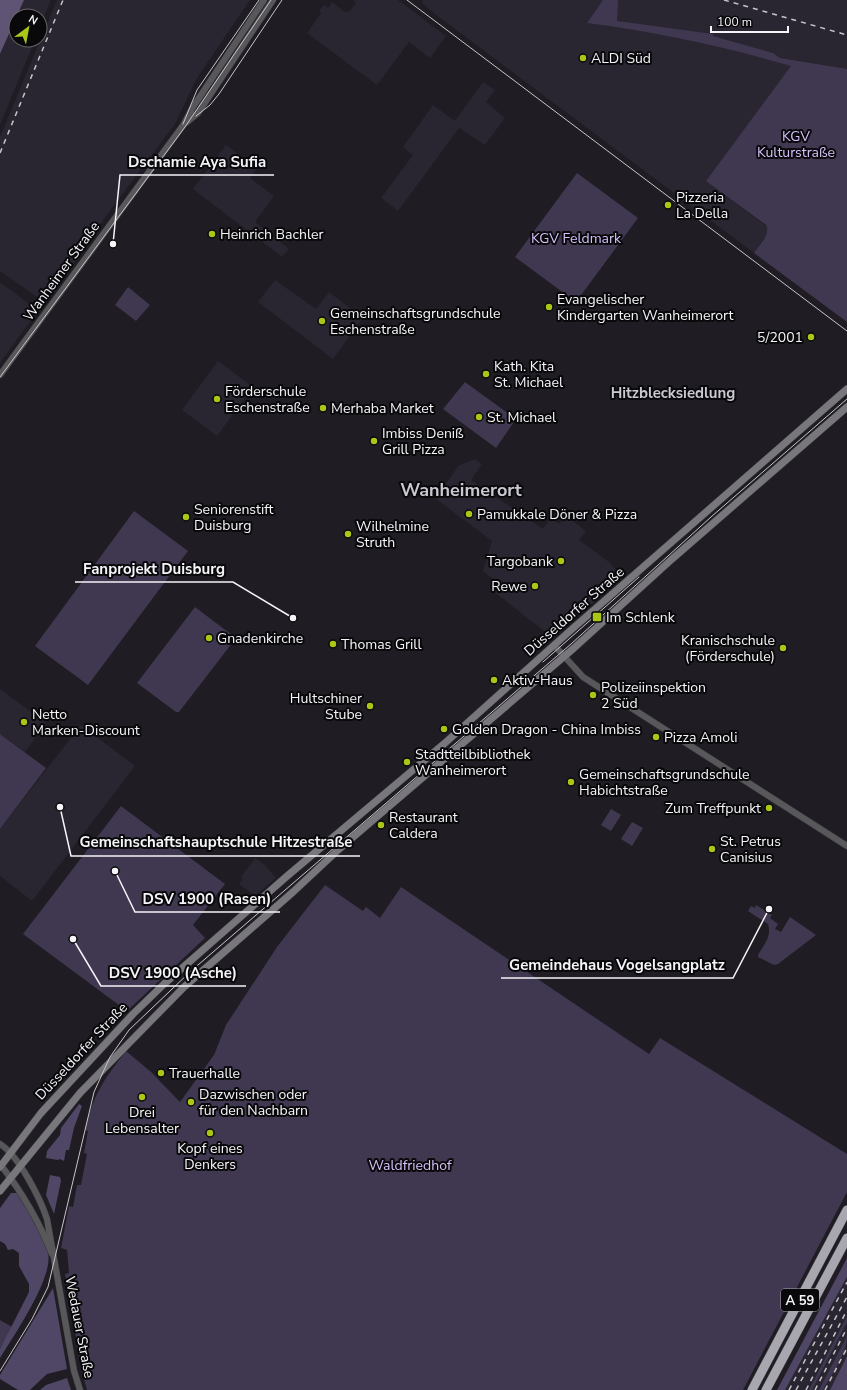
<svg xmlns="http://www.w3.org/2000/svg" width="847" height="1390" font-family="'Nunito Sans',sans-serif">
  <rect width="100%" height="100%" fill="#1f1d23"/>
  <!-- built -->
  <path fill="#292531" d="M24,0H51L40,27V16H17Z
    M57,0H250L197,78L175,124L106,216L51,297L45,300L40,299L0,271V137Z
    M353,0H398L446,36L430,58L409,42L377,85L307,33L321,13L319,11L324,5L328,8L332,2L345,12L350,11L356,3Z
    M422,0H847V81L707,181L765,225L768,229L767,234L754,253L435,14L423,4Z
    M16,17V40H35L0,125V54Z
    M483,82L495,90L486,102L505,118L485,145L459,128L398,211L381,198L413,155L403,147L433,105L455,121Z
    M226,145L257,168L250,178L274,196L255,222L289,249L282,257L193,189Z
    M275,280L316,309L329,292L363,318L333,359L258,302Z
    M0,282L32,306L37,312L0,363Z
    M218,361L253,387L217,436L182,410Z
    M475,459L482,464L471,480L543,529L551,518L559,524L565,515L586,531L579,540L609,562L622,577L553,638L493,591L498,583L483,571L492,541L436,499L458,466Z
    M0,689L46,723L25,752L0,734Z
    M81,725L135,766L32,901L0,876V829Z
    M255,858L265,865L276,878L255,896L239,884L243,879L241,877Z
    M847,1277V1356L830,1390H785Z"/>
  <!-- green -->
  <path fill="#403750" d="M603,0H618L617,21L713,34V36L773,53L780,58L847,69V322L754,253C759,245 771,234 766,225L706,181L791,66C722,46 657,32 587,23Z
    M577,173L638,218L576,302L515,257Z
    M128,287L150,305L136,321L115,305Z
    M465,382L516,419L496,448L443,409Z
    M134,511L188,551L88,685L35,646Z
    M195,607L236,638L179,712H176L137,683Z
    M0,734L46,768L0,829Z
    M121,806L225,884L193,925L205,938L127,1011L23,934Z
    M611,809L621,815L611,831L601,825Z
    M632,822L643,828L632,846L621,839Z
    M325,885L363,911L366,907L380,918L401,887L649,1054L660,1038L847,1154V1192L743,1390H87L82,1372L65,1274L69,1273L67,1250L61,1248L69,1206L73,1207L77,1185H81L87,1154L84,1153L88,1131L85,1130C93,1095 104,1079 126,1051L151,1072L180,1102L214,1055L226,1025L277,947Z
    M756,905L772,915L770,918L778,924L775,929L781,932L790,917L816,935L778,964L774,965L758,957V955C764,944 772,937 768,924L748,911L751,906L755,908Z
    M847,1316V1322L812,1390H809Z
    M0,1320L12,1327L0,1349Z
    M847,1336C847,1354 832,1374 823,1390H819Z"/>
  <!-- forest -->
  <path fill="#504665" d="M79,1104L82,1106L74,1128L69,1150H66L64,1161L60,1159L58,1160L46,1158L47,1151L60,1135L61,1128Z
    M50,1175L60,1177L61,1181L54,1214L46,1195Z
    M11,1193H17C29,1210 43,1232 48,1253C54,1277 13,1337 0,1358V1349L29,1292V1284L19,1266V1253L13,1249L8,1250L5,1244L0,1241V1208Z
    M847,1258V1277L785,1390H777Z
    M53,1288L67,1369L47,1374L30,1390H18L0,1379V1375Z
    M847,1356V1390H830Z
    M67,1378L71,1390H40L46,1385Z"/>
  <!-- water -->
  <path fill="#5f5474" d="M0,0H24L0,54Z"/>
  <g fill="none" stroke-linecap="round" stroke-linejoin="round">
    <!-- tertiary casing -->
    <g stroke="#39373d" stroke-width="7">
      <path id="tertiary" d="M187,122L198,113L273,0
        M0,375L184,124L193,107L264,0
        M554,645L583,677L847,846
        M0,1144C19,1156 40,1198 47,1219L74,1371L80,1390
        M0,1164C22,1192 39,1221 52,1254"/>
    </g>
    <!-- secondary casing -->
    <g stroke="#39373d" stroke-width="8">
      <path id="secondary" d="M0,1167L41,1113L133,1014L164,984L286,877L445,743L571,630L847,389
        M0,1191L80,1093L184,987L293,892L338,850L574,648L672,559L847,407"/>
    </g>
    <!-- motorway casing -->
    <g stroke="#39373d" stroke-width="10">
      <path id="motorway" d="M752,1390L847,1210
        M766,1390L847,1238"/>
    </g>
    <!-- tertiary -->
    <use href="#tertiary" stroke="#58575a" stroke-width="6"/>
    <!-- secondary -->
    <use href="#secondary" stroke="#78777c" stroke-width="7"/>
    <!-- motorway -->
    <use href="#motorway" stroke="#a8a6ae" stroke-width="9"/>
    <!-- tram -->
    <path stroke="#c7c5ca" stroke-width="1" d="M407,0L847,331
      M196,116L210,105L219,94L282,0
      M183,124L197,90L259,0
      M0,377L185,127L271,0
      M543,662L639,577
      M0,1371L32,1319L48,1287L94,1092L110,1057L129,1030L191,971L571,644L711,517L847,399"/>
    <!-- rail -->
    <path stroke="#c7c5ca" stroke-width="1.5" stroke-dasharray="5 5" stroke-linecap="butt" d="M724,0L847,35
      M0,153L63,0
      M789,1390L847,1282
      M796,1390L847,1297
      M806,1390L847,1310
      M815,1390L847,1328
      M825,1390L847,1348"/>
  </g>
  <!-- markers -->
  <g fill="#aac717" stroke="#09080a" stroke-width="1.5">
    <circle cx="583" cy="58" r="4"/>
    <circle cx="668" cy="205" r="4"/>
    <circle cx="212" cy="234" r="4"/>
    <circle cx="549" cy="307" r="4"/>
    <circle cx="322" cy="321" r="4"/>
    <circle cx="811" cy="337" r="4"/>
    <circle cx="486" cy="374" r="4"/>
    <circle cx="217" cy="399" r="4"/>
    <circle cx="323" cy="408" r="4"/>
    <circle cx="479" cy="417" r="4"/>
    <circle cx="374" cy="441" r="4"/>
    <circle cx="469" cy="514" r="4"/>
    <circle cx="186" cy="517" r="4"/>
    <circle cx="348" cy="534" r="4"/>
    <circle cx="561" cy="561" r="4"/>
    <circle cx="535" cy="586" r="4"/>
    <rect x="592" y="612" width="10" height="10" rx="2"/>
    <circle cx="209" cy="638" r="4"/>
    <circle cx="333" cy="644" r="4"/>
    <circle cx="783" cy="648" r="4"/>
    <circle cx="494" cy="680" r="4"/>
    <circle cx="593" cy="695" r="4"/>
    <circle cx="370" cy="706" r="4"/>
    <circle cx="24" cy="722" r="4"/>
    <circle cx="444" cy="729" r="4"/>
    <circle cx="656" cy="737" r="4"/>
    <circle cx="407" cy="762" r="4"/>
    <circle cx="571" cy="782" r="4"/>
    <circle cx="769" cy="808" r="4"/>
    <circle cx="381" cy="825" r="4"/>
    <circle cx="712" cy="849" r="4"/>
    <circle cx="161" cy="1073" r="4"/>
    <circle cx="142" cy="1097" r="4"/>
    <circle cx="191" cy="1102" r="4"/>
    <circle cx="210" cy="1133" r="4"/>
  </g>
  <g text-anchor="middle" stroke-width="4" stroke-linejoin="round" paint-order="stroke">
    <!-- shield labels -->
    <rect fill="#09080a" stroke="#aeadb1" stroke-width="1" x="781" y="1289" width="38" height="22" rx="3"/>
    <g font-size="13" font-weight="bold" fill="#f5f4f8">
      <text x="800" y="1305">A 59</text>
    </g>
    <!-- poi labels -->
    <g font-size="14" fill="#f5f4f8" stroke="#09080a" text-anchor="start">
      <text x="591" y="63">ALDI Süd</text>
      <text x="676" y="202">Pizzeria<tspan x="676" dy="16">La Della</tspan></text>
      <text x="220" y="239">Heinrich Bachler</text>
      <text x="557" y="304">Evangelischer<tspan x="557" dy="16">Kindergarten Wanheimerort</tspan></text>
      <text x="330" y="318">Gemeinschaftsgrundschule<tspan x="330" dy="16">Eschenstraße</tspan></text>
      <text x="803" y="342" text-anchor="end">5/2001</text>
      <text x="494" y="371">Kath. Kita<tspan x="494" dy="16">St. Michael</tspan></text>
      <text x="225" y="396">Förderschule<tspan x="225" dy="16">Eschenstraße</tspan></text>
      <text x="331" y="413">Merhaba Market</text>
      <text x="487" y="422">St. Michael</text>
      <text x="382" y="438">Imbiss Deniß<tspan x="382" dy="16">Grill Pizza</tspan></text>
      <text x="194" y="514">Seniorenstift<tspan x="194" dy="16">Duisburg</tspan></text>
      <text x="477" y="519">Pamukkale Döner &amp; Pizza</text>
      <text x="356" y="531">Wilhelmine<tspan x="356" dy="16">Struth</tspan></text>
      <text x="553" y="566" text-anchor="end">Targobank</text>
      <text x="527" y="591" text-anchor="end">Rewe</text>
      <text x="606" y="622">Im Schlenk</text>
      <text x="217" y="643">Gnadenkirche</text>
      <text x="775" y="645" text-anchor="end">Kranischschule<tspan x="775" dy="16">(Förderschule)</tspan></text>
      <text x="341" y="649">Thomas Grill</text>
      <text x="502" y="685">Aktiv-Haus</text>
      <text x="601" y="692">Polizeiinspektion<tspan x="601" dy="16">2 Süd</tspan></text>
      <text x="362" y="703" text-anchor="end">Hultschiner<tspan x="362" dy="16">Stube</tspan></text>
      <text x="32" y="719">Netto<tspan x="32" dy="16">Marken-Discount</tspan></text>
      <text x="452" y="734">Golden Dragon - China Imbiss</text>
      <text x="664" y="742">Pizza Amoli</text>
      <text x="415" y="759">Stadtteilbibliothek<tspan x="415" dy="16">Wanheimerort</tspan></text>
      <text x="579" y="779">Gemeinschaftsgrundschule<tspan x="579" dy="16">Habichtstraße</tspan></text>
      <text x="761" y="813" text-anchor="end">Zum Treffpunkt</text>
      <text x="389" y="822">Restaurant<tspan x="389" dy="16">Caldera</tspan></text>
      <text x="720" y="846">St. Petrus<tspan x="720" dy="16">Canisius</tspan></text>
      <text x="169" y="1078">Trauerhalle</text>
      <text x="199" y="1099">Dazwischen oder<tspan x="199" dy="16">für den Nachbarn</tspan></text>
      <text x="142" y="1117" text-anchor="middle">Drei<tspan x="142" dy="16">Lebensalter</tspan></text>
      <text x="210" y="1153" text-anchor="middle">Kopf eines<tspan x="210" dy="16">Denkers</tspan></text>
    </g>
    <!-- park labels -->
    <g font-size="14" fill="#d4c1fb" stroke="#09080a">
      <text x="796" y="141">KGV<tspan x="796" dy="16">Kulturstraße</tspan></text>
      <text x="576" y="243">KGV Feldmark</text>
      <text x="410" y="1170">Waldfriedhof</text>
    </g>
    <!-- street labels -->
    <g font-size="14" fill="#f5f4f8" stroke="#09080a">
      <text transform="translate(61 271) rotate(-54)" y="5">Wanheimer Straße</text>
      <text transform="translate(574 611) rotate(-41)" y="5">Düsseldorfer Straße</text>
      <text transform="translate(81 1051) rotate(-47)" y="5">Düsseldorfer Straße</text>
      <text transform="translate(80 1327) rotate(79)" y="5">Wedauer Straße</text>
    </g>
    <!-- neighbourhood labels -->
    <g font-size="15" font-weight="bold" fill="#cac8d1" stroke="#09080a">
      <text x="673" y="398">Hitzblecksiedlung</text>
    </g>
    <!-- district labels -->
    <g font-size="18" font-weight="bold" fill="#cac8d1" stroke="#09080a">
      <text x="461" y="496">Wanheimerort</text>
    </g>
  </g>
  <!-- callouts -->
  <path fill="none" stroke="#f5f4f8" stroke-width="1.5" d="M113 244L120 175H274M293 618L233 582H75M60 807L71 856H360M115 871L135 912H280M769 909L733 978H501M73 939L101 986H246"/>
  <g fill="#f5f4f8" stroke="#09080a" stroke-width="1.5">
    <circle cx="113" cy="244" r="4"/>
    <circle cx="293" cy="618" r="4"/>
    <circle cx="60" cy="807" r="4"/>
    <circle cx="115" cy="871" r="4"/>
    <circle cx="769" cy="909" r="4"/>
    <circle cx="73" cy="939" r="4"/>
  </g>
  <g font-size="15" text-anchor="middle" font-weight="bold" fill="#f5f4f8" stroke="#09080a" stroke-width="4" stroke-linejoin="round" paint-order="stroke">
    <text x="197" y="167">Dschamie Aya Sufia</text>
    <text x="154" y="574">Fanprojekt Duisburg</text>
    <text x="216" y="847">Gemeinschaftshauptschule Hitzestraße</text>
    <text x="207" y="904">DSV 1900 (Rasen)</text>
    <text x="617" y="970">Gemeindehaus Vogelsangplatz</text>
    <text x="173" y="978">DSV 1900 (Asche)</text>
  </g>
  <!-- north arrow -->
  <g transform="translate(28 28) rotate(32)"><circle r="19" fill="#09080a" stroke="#676669"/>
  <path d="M0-3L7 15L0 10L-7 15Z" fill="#aac717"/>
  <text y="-6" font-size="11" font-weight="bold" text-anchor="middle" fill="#f5f4f8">N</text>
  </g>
  <!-- scale -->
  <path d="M711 26v6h77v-6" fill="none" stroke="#f5f4f8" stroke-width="2"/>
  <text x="717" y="26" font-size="12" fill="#f5f4f8" stroke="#09080a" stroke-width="3" paint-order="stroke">100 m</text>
</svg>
